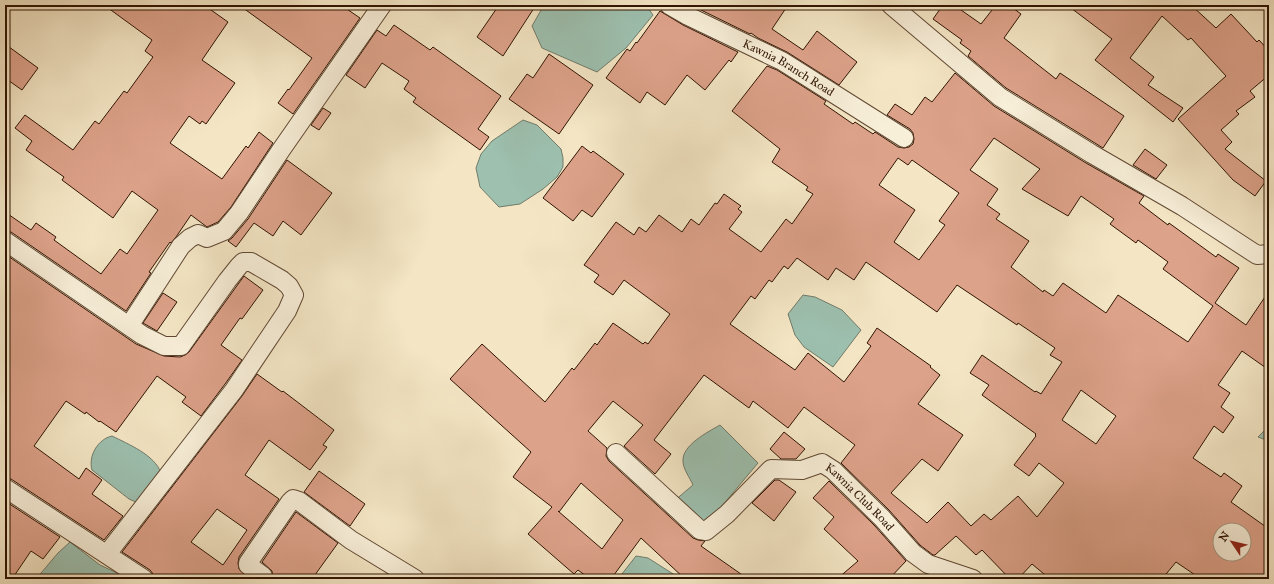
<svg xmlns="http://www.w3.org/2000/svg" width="1274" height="584" font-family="'IM FELL Great Primer',serif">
  <rect width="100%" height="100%" fill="#f4e6c5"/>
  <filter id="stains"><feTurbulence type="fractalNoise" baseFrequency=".005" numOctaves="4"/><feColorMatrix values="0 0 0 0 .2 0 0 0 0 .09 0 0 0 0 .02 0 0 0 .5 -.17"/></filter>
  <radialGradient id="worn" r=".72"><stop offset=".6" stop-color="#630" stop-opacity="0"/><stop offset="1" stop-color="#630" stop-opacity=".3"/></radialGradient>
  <!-- water -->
  <path fill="#9dc0af" stroke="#717b6a" d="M544,5H646L653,15L626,48L597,72L542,48L532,26Z
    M523,120L537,125L561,149L563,158V167L557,177L543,189L520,204L499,207L480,187L476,168L481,154L492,141Z
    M803,295L815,297L842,310L861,330L833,367L804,347L795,335L788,314Z
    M720,425L758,463L717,512L700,527L674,501L693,485C690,478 683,469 683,461C682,445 708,432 720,425Z
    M1269,426V441L1258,437Z
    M112,436C128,444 155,455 161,473L138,503L129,499L92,470C88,456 98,439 112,436Z
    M70,542L100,565L117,573L127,579H36L58,553Z
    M636,556L648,558L681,579H618Z"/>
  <!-- building -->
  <path fill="#dda28a" stroke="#301402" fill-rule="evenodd" d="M104,5H204L228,22L202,60L235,83L206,124L202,121L200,124L189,116L170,143L222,179L246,146L248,148L259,132L273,143L231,207L218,222L207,227L191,215L176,237L171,243L170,242L149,272L151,273L126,311L11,232L5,231V212L31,230L36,223L56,237L54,240L101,274L120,249L127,254L158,210L132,191L113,218L62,180L64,177L26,150L32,141L15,128L25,115L73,150L95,121L99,124L124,91L127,93L153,57L145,51L152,40Z
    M239,5H341L360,18L293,114L278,103L288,89L289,90L312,58Z
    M499,5H536L503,56L477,37Z
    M704,5H788L772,29L803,50L817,31L857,62L839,85L787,52L758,38L751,33L750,34L701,10Z
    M943,5H954L981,24L996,5H1009L1021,14L1004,38L1056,79L1060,73L1124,116L1103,148L1006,88L968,56L971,51L960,43L962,40L933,19Z
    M1067,5H1191L1216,28L1231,14L1257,42L1259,40L1269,51V75L1250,91L1255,97L1236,111L1239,114L1221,130L1232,142L1225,149L1266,181L1255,196L1233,180L1178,119L1226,76L1191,38L1188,40L1162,16L1130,58L1154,77L1148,85L1183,108L1173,122L1095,60L1112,39Z
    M660,11L683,25L738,52L731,62L729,60L705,90L687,75L665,105L647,92L640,103L606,78L627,49L630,51L636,42L637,43Z
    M394,25L430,50L433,47L501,96L478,129L489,137L480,150L413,102L416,98L404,89L409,81L382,63L365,88L346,75L377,30L386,36Z
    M5,44L38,68L22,90L5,78Z
    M549,54L593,85L559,134L509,99L527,74L533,78Z
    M767,66L777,70L826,101L824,104L853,124L855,122L873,134L875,132L898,147L904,148L909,147L913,144L914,139L913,133L910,129L887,115L895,104L912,115L925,97L932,102L955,73L994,106L1086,163L1144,196L1139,203L1168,225L1169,223L1216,257L1218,254L1239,268L1215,303L1246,325L1269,291V370L1242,351L1218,385L1230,393L1221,407L1234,417L1223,433L1214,426L1193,458L1221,477L1224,473L1242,486L1231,502L1269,529V579H1201L1176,562L1162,579H1050L1032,564L1018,579H1010L982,550L976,555L956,536L935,555H933L920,545L889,510L841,463L855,445L804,407L788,428L753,401L749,408L704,375L654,440L671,454L655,474L624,446L643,425L613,401L588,431L607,448L606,456L609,461L693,538L698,540L705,541L701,546L748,579H685L641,538L611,579H590L578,570L574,574L528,534L552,507L513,477L531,452L450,379L482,344L545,402L572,368L574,370L595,343L597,345L613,323L643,344L645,342L648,344L670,314L624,280L613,295L594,282L599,275L584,265L616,222L634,235L639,227L646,232L659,215L682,232L691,219L699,225L715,203L717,204L724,194L741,206L738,209L742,212L729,229L761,252L786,219L792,224L813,194L806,190L808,187L772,162L780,149L732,111ZM994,138L1040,169L1022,189L1068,216L1081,196L1114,219L1110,224L1136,243L1138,240L1168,262L1163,269L1213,306L1188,342L1118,295L1106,313L1063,283L1053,296L1044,290L1043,292L1011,267L1029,241L996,219L1000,214L987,205L998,189L970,170ZM898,158L908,165L912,160L959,193L939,221L945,225L919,260L894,242L915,210L879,185ZM797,258L828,280L836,268L854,280L866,262L937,312L957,285L1017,325L1018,323L1055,348L1050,355L1062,362L1041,394L1036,391L1035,392L982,355L970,373L989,385L982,395L1036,434L1035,435L1036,436L1014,465L1029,476L1039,463L1064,483L1037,517L1018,496L991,520L984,514L971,526L948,502L927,523L891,493L922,459L938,471L963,435L918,404L940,375L930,367L931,366L877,328L867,343L871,346L844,382L808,353L795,370L730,324L751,296L755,299L769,280L772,282L784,266L788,269ZM1081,390L1116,416L1096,444L1062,420ZM581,483L623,520L602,549L558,511L559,512ZM1220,530H1244V554H1220Z
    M323,108L331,113L319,130L311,125Z
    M582,146L591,153L593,151L624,174L592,217L582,210L573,221L543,198Z
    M1145,149L1167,165L1156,179L1133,165Z
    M287,160L332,193L301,235L283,221L273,236L254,223L236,247L228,241L232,238L248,219Z
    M5,254L136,344L164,356L180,357L185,355L189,352L244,276L263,290L242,319L240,318L221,345L242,360L225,384L201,416L182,402L186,397L157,376L116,432L100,421L99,422L86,412L85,414L66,401L34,446L79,479L86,468L102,480L92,494L123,516L104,540L11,479L5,478Z
    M163,293L177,302L157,331L143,323Z
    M257,374L282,392L283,391L334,430L323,445L327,447L310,470L269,440L245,475L279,499L239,557L238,563L239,569L249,579H154L153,574L150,570L122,552L242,396ZM217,509L247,530L223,565L191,542Z
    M784,432L805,449L796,459H781L770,449Z
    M319,471L365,504L350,526L304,492Z
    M775,480H779L796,492L774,521L752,503Z
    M829,481L874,525L906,561L889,579H837L858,561L824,529L834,517L813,498Z
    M5,501L60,537L43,559L31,551L12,579H5Z
    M296,512L338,543L312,579H273L272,571L262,562Z"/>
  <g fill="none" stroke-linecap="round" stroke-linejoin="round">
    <!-- minor casing -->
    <g stroke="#614833" stroke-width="20">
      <g id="minor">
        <path id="s1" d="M669,5L688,16L782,61L904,138"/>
        <path d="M891,5L1000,97L1092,154L1182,206L1257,255L1269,254"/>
        <path d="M5,241L142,335L164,346H181L227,281L239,266L243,262H251L282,280L289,286L294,295L287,311L234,390L107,554"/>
        <path d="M129,326L181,246L190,238L198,234L207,238L224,231L239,213L281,150L382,5"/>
        <path id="s2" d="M616,453L700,530L706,531L727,514L771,469L802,470L822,463L833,470L882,518L913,553L928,564L973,579"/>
        <path d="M5,488L144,579"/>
        <path d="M261,579L263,576L248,565V563L290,502L293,499L299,501L351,540L415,579"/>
      </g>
    </g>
    <!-- minor -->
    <use href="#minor" stroke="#f8efd9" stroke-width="18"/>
  </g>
  <g text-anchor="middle" stroke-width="4" stroke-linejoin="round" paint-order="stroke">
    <!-- street labels -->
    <g font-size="12" fill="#301402" stroke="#f8efd9">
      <text dy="4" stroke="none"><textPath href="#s1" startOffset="135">Kawnia Branch Road</textPath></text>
      <text dy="4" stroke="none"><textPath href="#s2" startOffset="313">Kawnia Club Road</textPath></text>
    </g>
  </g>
  <!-- margin -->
  <rect width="1274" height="584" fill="none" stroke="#f4e6c5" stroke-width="20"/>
  <rect x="6" y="6" width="1262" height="572" fill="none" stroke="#301402" stroke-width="2"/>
  <rect x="10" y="10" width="1254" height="564" fill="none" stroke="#301402"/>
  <!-- north arrow -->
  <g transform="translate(1232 542) rotate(305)"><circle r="19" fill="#f8efd9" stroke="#a89783"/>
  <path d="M0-3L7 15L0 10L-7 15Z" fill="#8f2418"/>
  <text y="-6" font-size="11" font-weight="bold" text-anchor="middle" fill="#301402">N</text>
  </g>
  <rect width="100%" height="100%" filter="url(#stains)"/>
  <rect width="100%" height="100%" fill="url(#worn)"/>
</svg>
